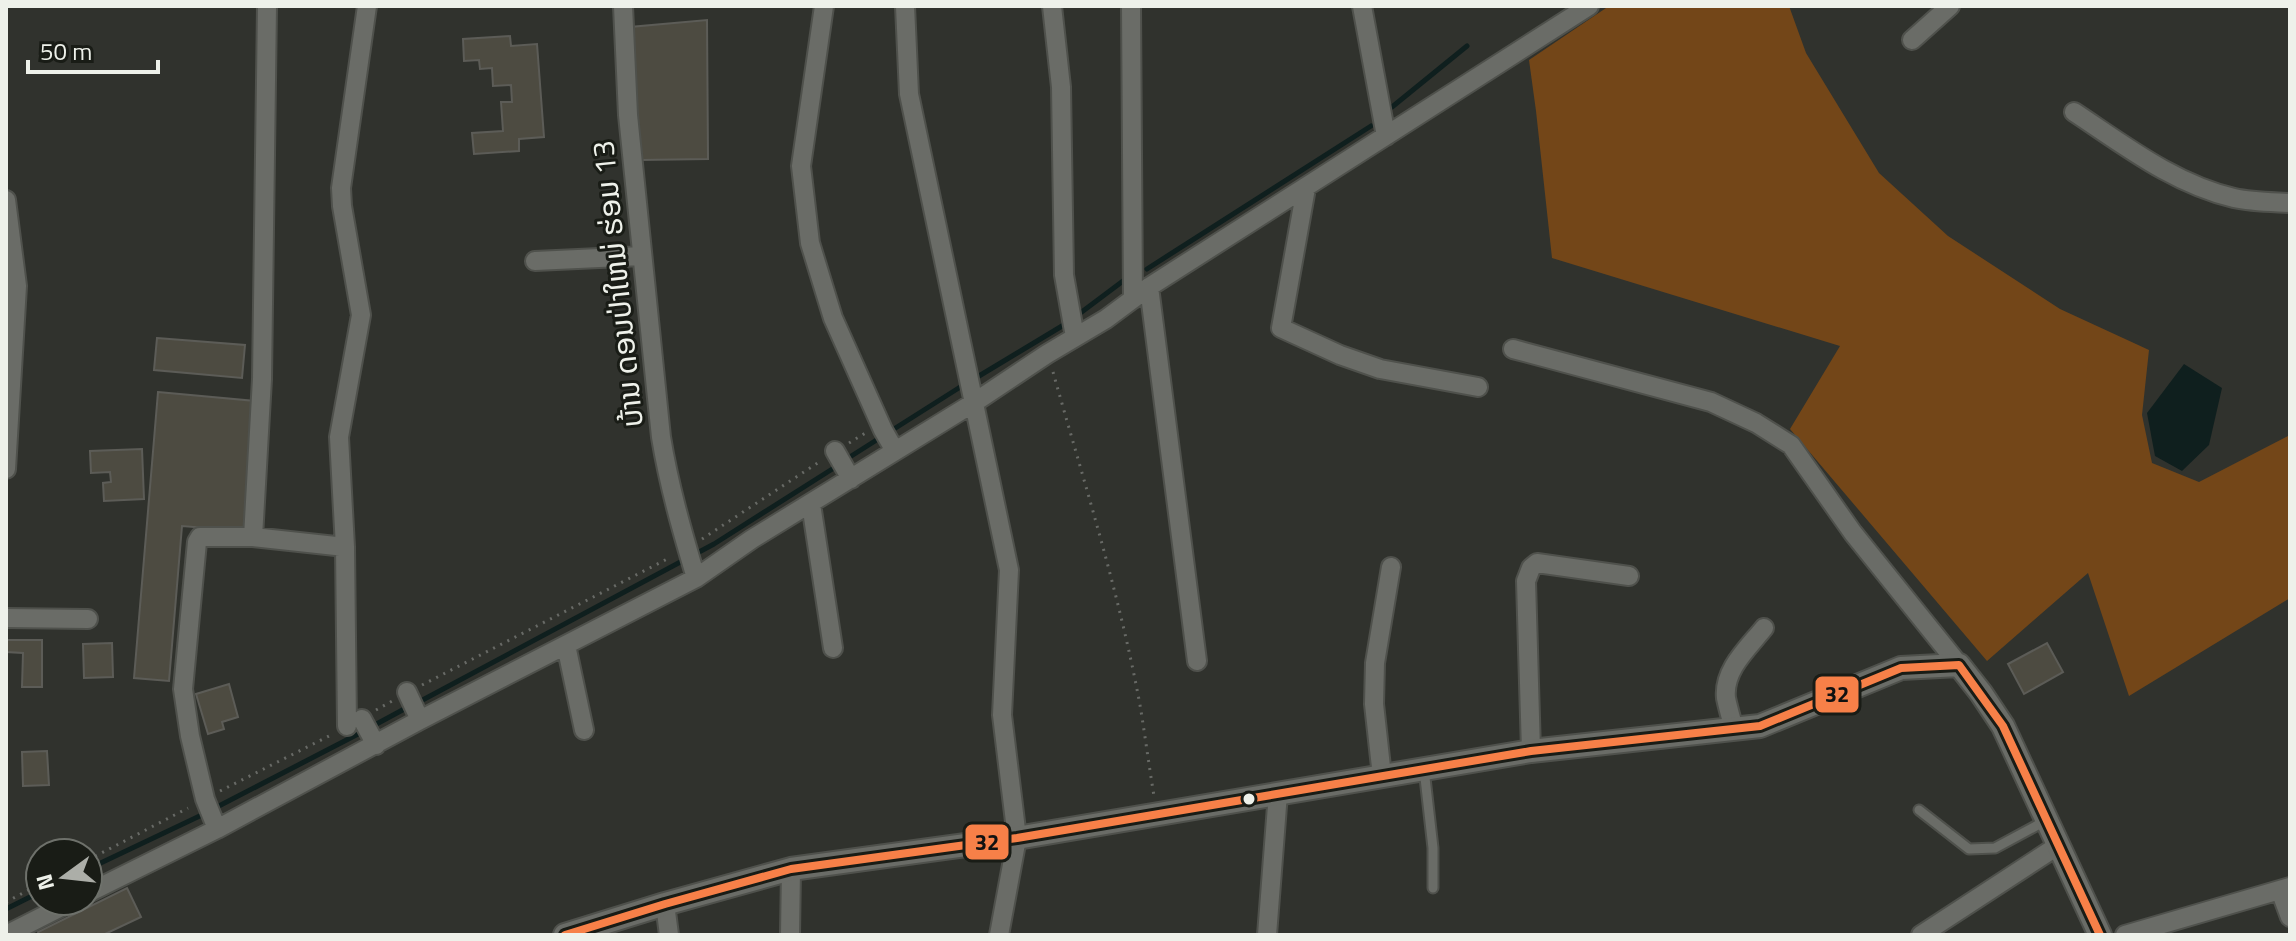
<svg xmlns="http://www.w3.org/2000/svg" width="2296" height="941" font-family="'Titillium Web','Noto Sans Lao',sans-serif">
  <rect width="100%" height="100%" fill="#30322d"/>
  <!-- green -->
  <path fill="#734618" d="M1609,6H1789L1806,53L1879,173L1948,236L2060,309L2149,350L2142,415L2152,463L2199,482L2290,435V598L2129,696L2088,573L1987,661L1790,429L1840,346L1552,258L1536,111L1529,60Z"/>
  <!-- water -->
  <path fill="#0f1f1e" d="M2184,364L2222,388L2209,445L2182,471L2155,456L2147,413Z"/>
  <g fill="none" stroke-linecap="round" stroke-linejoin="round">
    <!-- stream -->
    <path stroke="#0f1f1e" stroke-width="5" d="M1392,107L1467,46
      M1147,269L1371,126
      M1075,317L1123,281
      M979,376L1067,323
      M845,460L965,384
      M417,703L714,544L837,466
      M371,727L408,707
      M215,808L362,732
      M88,869L206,813
      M6,909L40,892"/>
  </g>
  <!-- building -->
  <path fill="#4d4b41" stroke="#5c5c57" stroke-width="2" d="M707,20L708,159L640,160L630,27Z
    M510,36L511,46L537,44L544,137L519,139V151L474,154L472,133L503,131L501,102H512L511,85L493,86L492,68L480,69L479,60L464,61L463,39Z
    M157,338L245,345L242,378L154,370Z
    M158,392L255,401L244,531L182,526L169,681L134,678Z
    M142,449L144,499L104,501L103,483L111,482L110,472L91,473L90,451Z
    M6,640H42V687H22L23,653L6,652Z
    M112,643L113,677L84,678L83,644Z
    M2047,643L2063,672L2024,694L2008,664Z
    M229,684L238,717L222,722L224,729L208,734L196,694Z
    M47,751L49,785L23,786L22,752Z
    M127,888L141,917L103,935H39L38,932Z"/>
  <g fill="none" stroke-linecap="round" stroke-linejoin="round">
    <!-- service casing -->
    <g stroke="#4f514c" stroke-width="13">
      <path id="service" d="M1424,769L1433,848V888
        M1919,810L1969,849L1995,848L2047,820"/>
    </g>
    <!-- minor casing -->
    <g stroke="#4f514c" stroke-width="22">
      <path id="minor" d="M623,6L628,115L661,437C669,486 682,531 696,578
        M824,6L801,166L810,243L833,318L883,430L895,451
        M905,6L909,94L1009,570L1002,715L1017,838L999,935
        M1052,6L1061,87L1064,275L1075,337
        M1131,6L1133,299
        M1362,6L1386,136
        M1912,40L1950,6
        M2074,112C2124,145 2174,184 2234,198C2252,202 2272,202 2290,203
        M1306,188L1281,328L1340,355L1380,369L1478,387
        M6,200L17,286L6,469
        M535,261L642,256
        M1149,287L1197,661
        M1513,349L1711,402L1756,423L1791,445L1853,533L1959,665
        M835,451L851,479
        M811,504L833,648
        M253,537L262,379L267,6
        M6,618L88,619
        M566,645L584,730
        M407,692L420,720
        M362,719L376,745
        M347,726L345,547L339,437L361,315L342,206L341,188L367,6
        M1734,729C1731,718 1728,708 1726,698C1723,670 1748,648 1764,628
        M1531,751L1526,581L1531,568L1537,563L1629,576
        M1382,776L1374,704L1375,663L1391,567
        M217,829L205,799L190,736L183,689L197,542L200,537H253L345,547
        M2280,890L2290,917
        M88,893L217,829L420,720L696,578L752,539L975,402L1047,354L1106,319L1149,287L1589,6
        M665,904L669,935
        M6,935L73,901
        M790,935L791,869
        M1267,935L1278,793
        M1921,935L2059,845
        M2125,935L2290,887"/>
    </g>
    <!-- tertiary casing -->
    <g stroke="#4f514c" stroke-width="26">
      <path id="tertiary" d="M565,935L665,904L791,869L1017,838L1531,751L1760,726L1901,668L1959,665L1981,693L2003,726L2100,935"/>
    </g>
    <!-- path -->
    <path stroke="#686a66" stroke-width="3" stroke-dasharray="2 6" stroke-linecap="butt" d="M1053,372C1084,482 1119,592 1140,705C1145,735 1149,766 1154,796
      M849,443L867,432
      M702,539L819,462
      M422,685L671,557
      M376,710L394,700
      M220,791L331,735
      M88,860L188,808
      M6,902L40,884"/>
    <!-- service -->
    <use href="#service" stroke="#6a6c67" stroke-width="9"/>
    <!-- minor -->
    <use href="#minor" stroke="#6a6c67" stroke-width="18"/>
    <!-- tertiary -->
    <use href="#tertiary" stroke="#6a6c67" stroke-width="22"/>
    <!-- bus-1 casing -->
    <g stroke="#191c16" stroke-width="14">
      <path id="bus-1" d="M565,935L665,904L791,869L1017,838L1531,751L1760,726L1901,668L1959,665L2003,726L2100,935"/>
    </g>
    <!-- bus-1 -->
    <use href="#bus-1" stroke="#f78048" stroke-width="8"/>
  </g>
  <!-- markers -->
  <circle fill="#eef1ea" stroke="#191c16" stroke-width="3" cx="1249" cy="799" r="7"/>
  <g text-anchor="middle" stroke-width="6" stroke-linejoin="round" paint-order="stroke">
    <!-- street labels -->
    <g font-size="30" fill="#eef1ea" stroke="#191c16">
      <text transform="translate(618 284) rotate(-96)" y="10">ບ້ານ ດອນປ່າໃຫມ່ ຮ່ອມ 13</text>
    </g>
  </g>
  <g stroke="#191c16" stroke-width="3">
    <rect x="1814" y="675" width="46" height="39" rx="8" fill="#f78048"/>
    <rect x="964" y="823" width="46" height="38" rx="8" fill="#f78048"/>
  </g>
  <g font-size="22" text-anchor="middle" font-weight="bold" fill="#111">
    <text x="1837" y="702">32</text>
    <text x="987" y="850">32</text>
  </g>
  <!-- border -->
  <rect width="2296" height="941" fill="none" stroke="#eef1ea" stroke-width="16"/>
  <!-- north arrow -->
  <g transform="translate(64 877) rotate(255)"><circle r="38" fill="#191c16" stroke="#6e716b" stroke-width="2"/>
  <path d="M0-6L14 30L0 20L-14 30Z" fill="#acaea8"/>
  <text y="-12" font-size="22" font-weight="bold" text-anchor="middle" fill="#eef1ea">N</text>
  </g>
  <!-- scale -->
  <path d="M28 60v12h130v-12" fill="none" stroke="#eef1ea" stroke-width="4"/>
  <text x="40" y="60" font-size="24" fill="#eef1ea" stroke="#191c16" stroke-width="6" paint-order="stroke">50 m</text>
</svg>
